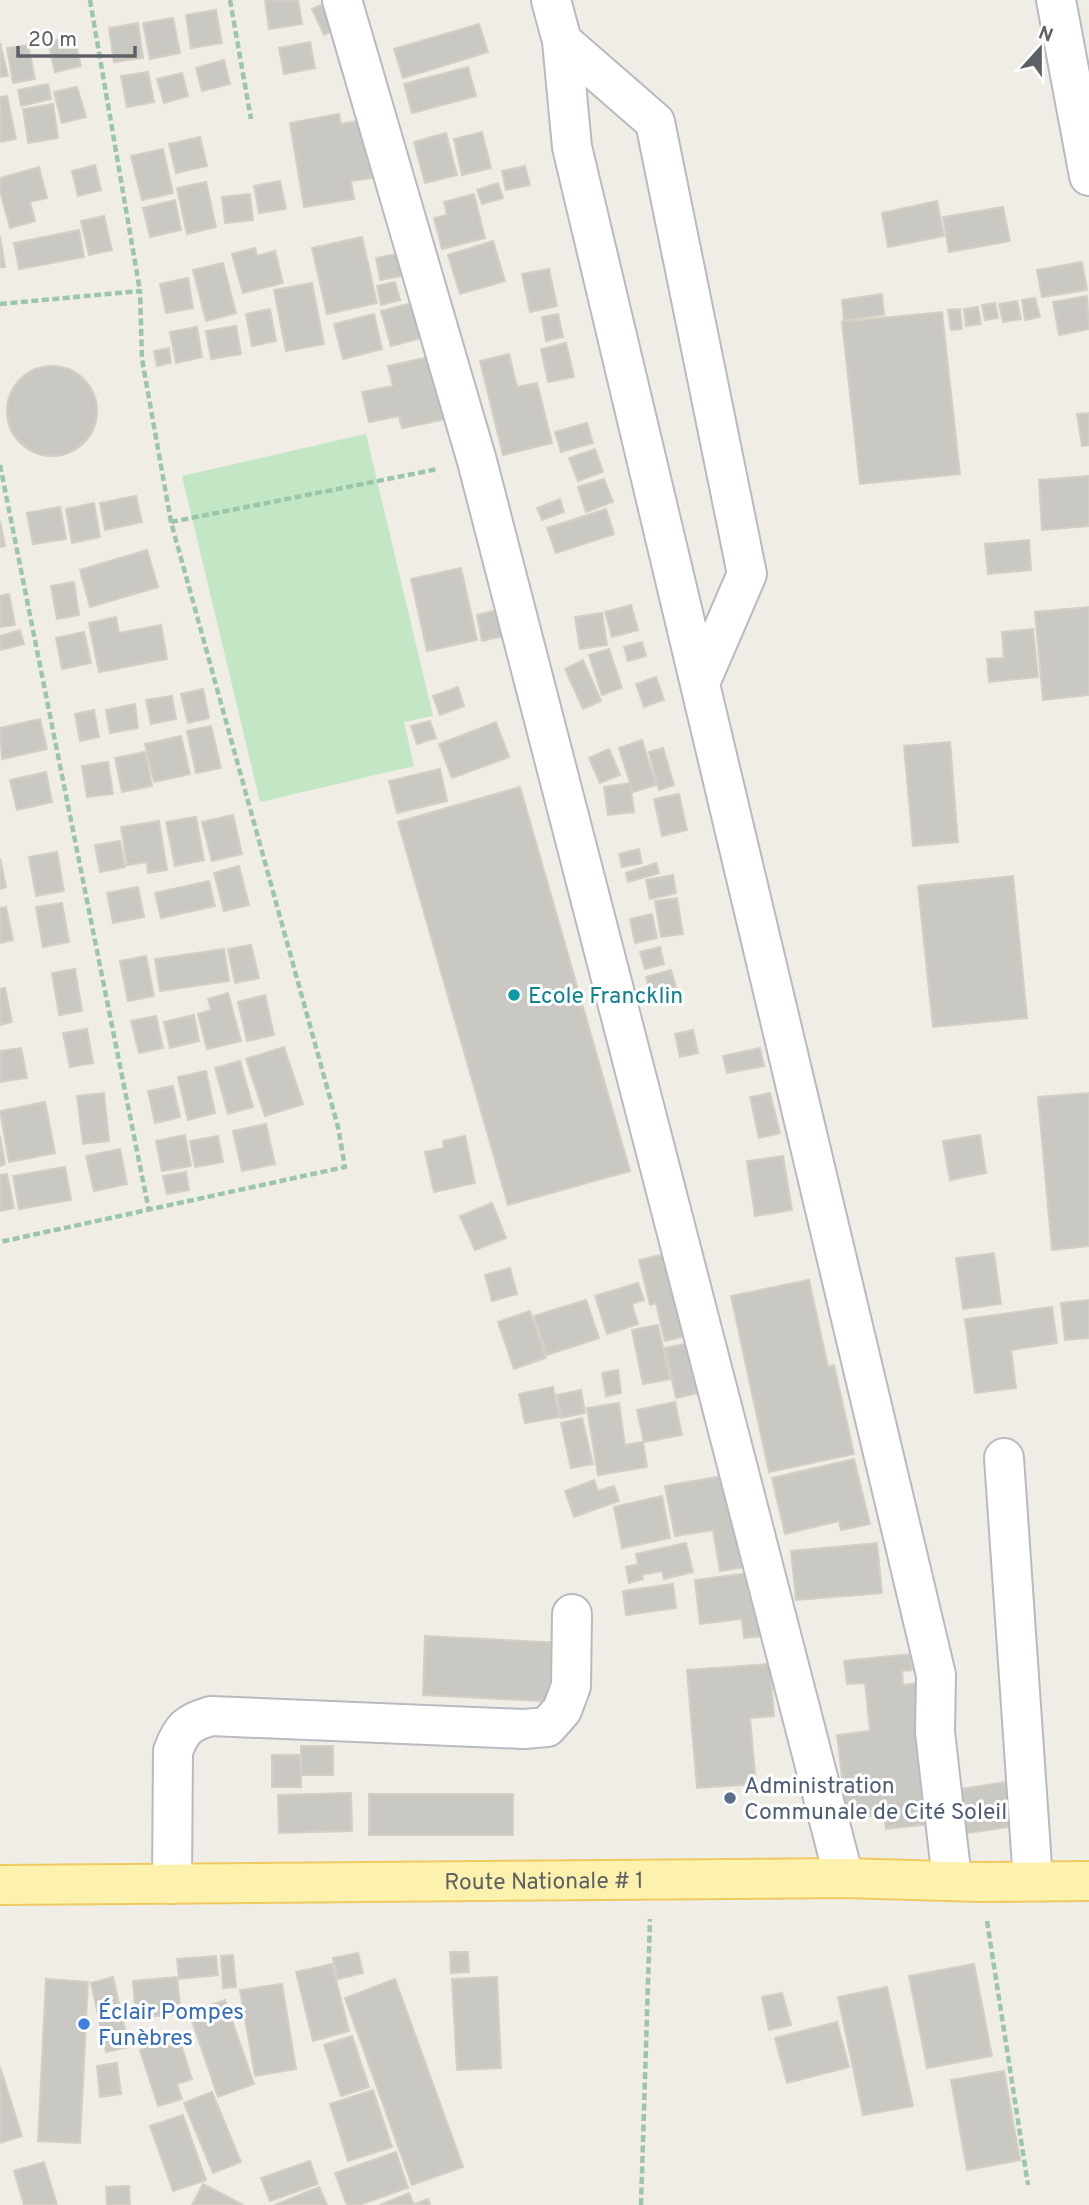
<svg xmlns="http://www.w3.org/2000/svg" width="1089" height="2205" font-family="Overpass,sans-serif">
  <rect width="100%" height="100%" fill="#efede5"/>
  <!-- green -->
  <path fill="#c3e6c4" d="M366,434L433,716L404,722L414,766L260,802L182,476Z"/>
  <!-- building -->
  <path fill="#cac8c2" stroke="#d4cfc4" stroke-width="2" d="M265,0H298L302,24L269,29Z
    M328,2L339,28L324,35L312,9Z
    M216,10L222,43L191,48L186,15Z
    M173,18L180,53L150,59L143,23Z
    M138,23L143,58L114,62L109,28Z
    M479,24L488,52L403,78L394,49Z
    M74,36L81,66L55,72L48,42Z
    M310,42L315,68L284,74L279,48Z
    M0,43L8,76L0,77Z
    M28,45L35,79L13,83L7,48Z
    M224,60L230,84L202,91L196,68Z
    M468,67L476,96L412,113L404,84Z
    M148,72L154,102L127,107L121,76Z
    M182,73L188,96L164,103L157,79Z
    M48,84L51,99L21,106L18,90Z
    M77,87L86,117L62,123L54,92Z
    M7,96L16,139L0,142V97Z
    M53,104L58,138L28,143L23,109Z
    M339,114L341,124L362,120L372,178L351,181L354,199L304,207L290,123Z
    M482,132L491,168L462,175L454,139Z
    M446,133L457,175L425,183L414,142Z
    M200,137L207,166L176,173L169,144Z
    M163,149L173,193L142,200L131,156Z
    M95,165L101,190L78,196L72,171Z
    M525,166L530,185L506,190L502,171Z
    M39,167L47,198L30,202L35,221L10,228L0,191V178Z
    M280,181L286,209L259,213L254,186Z
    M206,182L216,227L187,234L177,188Z
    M498,183L503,198L482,204L477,190Z
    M250,194L253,220L225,223L222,197Z
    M474,194L485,238L442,249L434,218L447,215L444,202Z
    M175,200L181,230L150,237L143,208Z
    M937,201L944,236L888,247L882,213Z
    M1003,207L1010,241L949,252L943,217Z
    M104,216L112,250L89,255L81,221Z
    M79,230L84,257L19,269L14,243Z
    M0,236L5,267H0Z
    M362,237L377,303L327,314L312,248Z
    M493,241L505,281L460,294L448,255Z
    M255,248L257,256L275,251L283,283L243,293L232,254Z
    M397,254L401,276L380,280L376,258Z
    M1082,262L1087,290L1042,297L1037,270Z
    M223,263L236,313L206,321L193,270Z
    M549,269L557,306L530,312L522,274Z
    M188,278L193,308L166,313L160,284Z
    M395,282L400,300L381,305L377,286Z
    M312,283L324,344L286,351L274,290Z
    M882,294L884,315L844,320L842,300Z
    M1087,296L1089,329L1059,335L1053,302Z
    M1035,298L1040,317L1025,320L1022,300Z
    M1017,301L1021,319L1003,322L999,304Z
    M412,303L422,338L391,346L381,311Z
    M995,303L998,318L985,320L982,305Z
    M978,307L981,324L966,326L964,309Z
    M270,309L276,341L252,346L246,314Z
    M960,309L962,329L951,330L948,310Z
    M942,312L960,474L860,484L842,322Z
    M374,314L382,349L343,359L334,324Z
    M558,314L563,337L546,341L542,317Z
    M236,326L241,354L211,359L206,331Z
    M197,327L202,357L176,363L170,332Z
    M566,343L574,377L548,382L541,349Z
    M169,348L171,363L157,366L154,351Z
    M509,354L517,387L537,383L552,443L503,455L480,361Z
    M438,355L452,418L402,428L399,416L369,422L362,392L393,386L388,366Z
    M7 411a45 45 0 1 1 90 0a45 45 0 1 1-90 0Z
    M1089,413V445L1082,446L1077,414Z
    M587,423L593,443L561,452L555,432Z
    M595,449L603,472L578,481L569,458Z
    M1089,476V526L1042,530L1039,480Z
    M604,479L613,502L586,512L578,487Z
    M136,496L142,522L105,530L100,503Z
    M560,499L564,512L542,520L537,508Z
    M94,503L100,537L72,543L66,509Z
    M60,507L66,539L33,544L27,513Z
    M606,509L614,534L556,553L547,528Z
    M0,521L5,546L0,547Z
    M1029,540L1031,570L988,574L985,544Z
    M147,550L158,587L90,607L80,570Z
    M461,568L477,640L427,651L411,579Z
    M74,582L79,615L57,619L51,586Z
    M9,594L15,625L0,627V596Z
    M631,605L638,630L612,637L605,612Z
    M1089,607V695L1043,700L1035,612Z
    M497,610L503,636L482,641L477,615Z
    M602,613L607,645L580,649L575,617Z
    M116,617L119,633L161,625L167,659L99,672L89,623Z
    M1033,629L1038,677L989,682L987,659L1004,658L1002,632Z
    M20,630L24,644L0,650V636Z
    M84,632L91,663L62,669L56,638Z
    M642,642L646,656L628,661L624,647Z
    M609,649L622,688L602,695L589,655Z
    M583,660L601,701L583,709L565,669Z
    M656,677L664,700L644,707L636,684Z
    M458,687L464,706L440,715L433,696Z
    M203,689L209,718L188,723L181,694Z
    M172,696L176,719L151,724L146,700Z
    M135,704L138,728L110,733L106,710Z
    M94,710L99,737L80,741L75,714Z
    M40,719L47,749L2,759L0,728Z
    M430,721L436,738L417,744L411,726Z
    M496,722L509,757L452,778L439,744Z
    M211,726L221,768L196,773L187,731Z
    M181,736L190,774L154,782L145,744Z
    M642,740L656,785L633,792L619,748Z
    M950,742L958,842L913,846L904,746Z
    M663,748L674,785L659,790L649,752Z
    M609,749L620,775L600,783L589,758Z
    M145,752L152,786L122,792L115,758Z
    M108,762L113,794L87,797L82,766Z
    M440,769L447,801L397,813L389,781Z
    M46,772L52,802L17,810L10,780Z
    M630,783L634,812L608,815L604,787Z
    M520,787L630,1171L508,1205L398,822Z
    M679,794L687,830L662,836L654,799Z
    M233,815L242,854L212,861L202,822Z
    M196,817L204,860L175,866L166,822Z
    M159,821L167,870L148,873L147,862L127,865L121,827Z
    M120,841L125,867L100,872L95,845Z
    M639,849L642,863L622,867L619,854Z
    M57,852L64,891L36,896L29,857Z
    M0,858L6,887L0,889Z
    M656,863L659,873L628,882L626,873Z
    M239,866L249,905L224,911L214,873Z
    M673,875L676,893L650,899L646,880Z
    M1013,876L1027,1018L933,1027L918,886Z
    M209,881L215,906L161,918L155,893Z
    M138,887L144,917L113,923L107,893Z
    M677,898L683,934L661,937L655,901Z
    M62,903L69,942L43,947L36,907Z
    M6,907L13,940L0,943V908Z
    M652,914L657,938L635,943L630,919Z
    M251,945L259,978L235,983L228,949Z
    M660,947L664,964L645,969L640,952Z
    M224,949L229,981L160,991L155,959Z
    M146,956L154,996L128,1001L120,961Z
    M75,969L82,1011L59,1015L52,973Z
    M671,970L676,987L650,995L646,977Z
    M5,988L12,1022L0,1025V989Z
    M228,993L241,1041L207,1049L198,1014L211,1010L208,999Z
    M265,995L274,1035L247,1041L238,1002Z
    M194,1015L199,1041L170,1048L164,1022Z
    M156,1016L163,1048L139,1053L131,1021Z
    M87,1029L93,1063L70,1067L63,1033Z
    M693,1030L698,1053L680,1057L675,1034Z
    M284,1047L303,1104L265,1116L246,1059Z
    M21,1048L27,1078L0,1082V1051Z
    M760,1048L764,1066L727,1073L723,1056Z
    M240,1061L253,1107L228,1114L215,1068Z
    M206,1071L215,1113L188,1120L178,1077Z
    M173,1086L180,1117L155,1123L148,1091Z
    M104,1093L109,1141L83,1144L77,1096Z
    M770,1093L780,1133L759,1138L750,1097Z
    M1089,1093V1246L1052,1250L1038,1097Z
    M45,1102L55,1153L9,1162L0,1111Z
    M266,1124L275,1164L242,1171L233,1131Z
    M185,1135L191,1166L162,1171L156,1141Z
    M980,1135L986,1173L950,1180L943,1141Z
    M0,1136L5,1164L0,1166Z
    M218,1136L223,1162L195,1167L190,1141Z
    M465,1136L475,1183L434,1192L425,1152L444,1148L443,1141Z
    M120,1149L127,1184L94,1191L86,1156Z
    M783,1156L792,1210L755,1216L747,1161Z
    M65,1167L71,1200L19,1209L13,1176Z
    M186,1172L189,1190L167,1194L163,1176Z
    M7,1174L14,1208L0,1211V1175Z
    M492,1203L506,1238L475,1250L460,1216Z
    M670,1253L690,1335L665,1341L656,1303L650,1305L639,1260Z
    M994,1253L1001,1304L963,1309L956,1258Z
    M510,1268L517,1294L492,1301L485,1275Z
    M809,1280L828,1367L834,1365L854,1454L769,1472L731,1296Z
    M638,1283L644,1300L632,1304L638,1324L607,1334L595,1296Z
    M586,1300L599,1338L547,1355L534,1316Z
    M1089,1300V1338L1065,1340L1061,1303Z
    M1052,1307L1057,1343L1011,1350L1016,1388L975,1393L965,1319Z
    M530,1311L546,1358L514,1369L498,1322Z
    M658,1325L670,1379L643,1384L632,1330Z
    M700,1341L711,1390L676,1398L665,1348Z
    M618,1370L621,1393L606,1396L602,1373Z
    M553,1387L559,1417L525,1423L519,1394Z
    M581,1390L585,1413L561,1418L557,1395Z
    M675,1402L682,1435L644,1442L637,1410Z
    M619,1403L625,1445L643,1442L647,1467L598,1475L587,1408Z
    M582,1418L593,1464L571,1468L561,1423Z
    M854,1459L870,1524L841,1530L839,1521L785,1534L772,1478Z
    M728,1475L745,1567L720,1571L713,1530L675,1536L665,1486Z
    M594,1480L598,1491L614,1486L619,1501L574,1517L565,1491Z
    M662,1496L670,1538L622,1548L614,1507Z
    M686,1543L693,1572L664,1579L662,1571L642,1575L643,1579L629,1583L626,1567L638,1564L636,1554Z
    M877,1543L882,1593L796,1600L791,1551Z
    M755,1572L763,1636L744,1638L742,1619L700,1624L695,1580Z
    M673,1584L676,1608L626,1615L623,1591Z
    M425,1636L563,1643L560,1702L423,1695Z
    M910,1654L912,1670L902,1671L903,1685L918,1683L939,1823L886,1829L884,1814L847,1819L837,1735L870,1731L865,1683L847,1684L844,1661Z
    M770,1664L774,1716L750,1718L756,1784L697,1788L687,1670Z
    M301,1746H333V1775H301Z
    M272,1755H300L301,1787H272Z
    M1014,1781L1021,1825L954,1835L947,1791Z
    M351,1793L352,1831L279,1833L278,1795Z
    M369,1794H513V1835H369Z
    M450,1952H468L469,1972L451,1973Z
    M358,1953L363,1973L338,1979L333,1958Z
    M233,1955L236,1987L223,1988L221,1956Z
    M216,1956L218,1975L179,1979L177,1959Z
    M332,1964L349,2031L313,2041L296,1972Z
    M974,1964L992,2056L927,2068L909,1976Z
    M113,1977L129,2047L106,2052L91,1983Z
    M177,1977L181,2014L136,2018L133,1981Z
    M497,1977L501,2068L457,2070L452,1979Z
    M46,1979L88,1982L80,2143L38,2141Z
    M395,1979L463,2167L412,2185L345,1998Z
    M282,1984L296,2069L255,2076L240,1990Z
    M887,1987L913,2106L863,2115L838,1997Z
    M782,1993L791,2025L769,2030L762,1997Z
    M225,2000L254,2084L218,2097L189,2012Z
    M837,2022L849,2067L787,2083L775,2038Z
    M352,2036L369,2087L341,2096L324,2045Z
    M179,2038L192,2079L177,2084L182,2099L158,2106L140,2050Z
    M117,2063L121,2094L100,2097L97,2066Z
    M0,2067L22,2136L0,2143Z
    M1004,2071L1020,2160L967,2170L951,2080Z
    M373,2090L392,2147L348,2161L330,2104Z
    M212,2092L241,2162L213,2173L184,2103Z
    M183,2115L206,2180L173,2191L150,2126Z
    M396,2152L408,2188L359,2205H347L335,2173Z
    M310,2161L318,2184L270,2201L261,2178Z
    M44,2162L57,2205H24L14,2171Z
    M203,2184L243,2205H192Z
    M129,2186L130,2205H107L106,2187Z
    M319,2187L327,2205H275Z
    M409,2193L414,2205H380Z
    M428,2199L430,2205H415V2204Z"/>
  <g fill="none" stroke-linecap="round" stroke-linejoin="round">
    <!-- minor casing -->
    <g stroke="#b8babf" stroke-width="42">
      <path id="minor" d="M342,0L477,461L844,1878
        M551,0L562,41L572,147L936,1675L935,1732L952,1880
        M1056,0L1089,176
        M562,41L655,122L747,574L700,683
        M1004,1458L1033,1881
        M172,1884L173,1751C182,1728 187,1723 211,1716L524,1729L547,1727L562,1710L571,1686L572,1614"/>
    </g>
    <!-- major casing -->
    <g stroke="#eeca60" stroke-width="42">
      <g id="major">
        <path id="s1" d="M0,1885L844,1878L980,1882L1089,1881"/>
      </g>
    </g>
    <!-- path -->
    <path stroke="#9cc6a9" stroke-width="4.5" stroke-dasharray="7 3.5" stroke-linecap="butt" d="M90,0L140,291
      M230,0L251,119
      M0,304L140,291L142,359L171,522L338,1127L345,1167L0,1242
      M0,465L149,1211
      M171,522L438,469
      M987,1921L1028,2185
      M641,2205L650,1919"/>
    <!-- minor -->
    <use href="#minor" stroke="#fff" stroke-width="38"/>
    <!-- major -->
    <use href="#major" stroke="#fdf2ad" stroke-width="38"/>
  </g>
  <!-- markers -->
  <circle fill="#0f9aa8" stroke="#fff" stroke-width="2.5" cx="514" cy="995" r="7"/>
  <circle fill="#5c6f8a" stroke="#fff" stroke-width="2.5" cx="730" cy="1798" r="7"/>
  <circle fill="#3f7fe0" stroke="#fff" stroke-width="2.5" cx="84" cy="2024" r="7"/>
  <g text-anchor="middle" stroke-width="6" stroke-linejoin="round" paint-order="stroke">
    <!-- culture labels -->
    <g font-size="23" fill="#0d838f" stroke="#fff" text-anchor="start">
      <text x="528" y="1003">Ecole Francklin</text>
    </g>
    <!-- service labels -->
    <g font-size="23" fill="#4e5e75" stroke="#fff" text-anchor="start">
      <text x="744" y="1793">Administration<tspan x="744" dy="26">Communale de Cité Soleil</tspan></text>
    </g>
    <!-- street labels -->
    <g font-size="23" fill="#5d6065" stroke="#fff">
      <text dy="8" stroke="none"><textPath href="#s1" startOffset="544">Route Nationale # 1</textPath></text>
    </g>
    <!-- shop labels -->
    <g font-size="23" fill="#366cbe" stroke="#fff" text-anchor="start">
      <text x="98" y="2019">Éclair Pompes<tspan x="98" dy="26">Funèbres</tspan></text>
    </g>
  </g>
  <!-- north arrow -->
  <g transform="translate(1040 49) rotate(21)" stroke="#ffffff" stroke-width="5" paint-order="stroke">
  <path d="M0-5L12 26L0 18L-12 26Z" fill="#5d6065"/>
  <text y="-10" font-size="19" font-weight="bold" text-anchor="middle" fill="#5d6065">N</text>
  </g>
  <!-- scale -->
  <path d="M18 46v10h117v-10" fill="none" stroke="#5d6065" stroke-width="3.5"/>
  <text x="28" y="46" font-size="21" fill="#5d6065" stroke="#ffffff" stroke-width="5" paint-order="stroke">20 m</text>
</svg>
